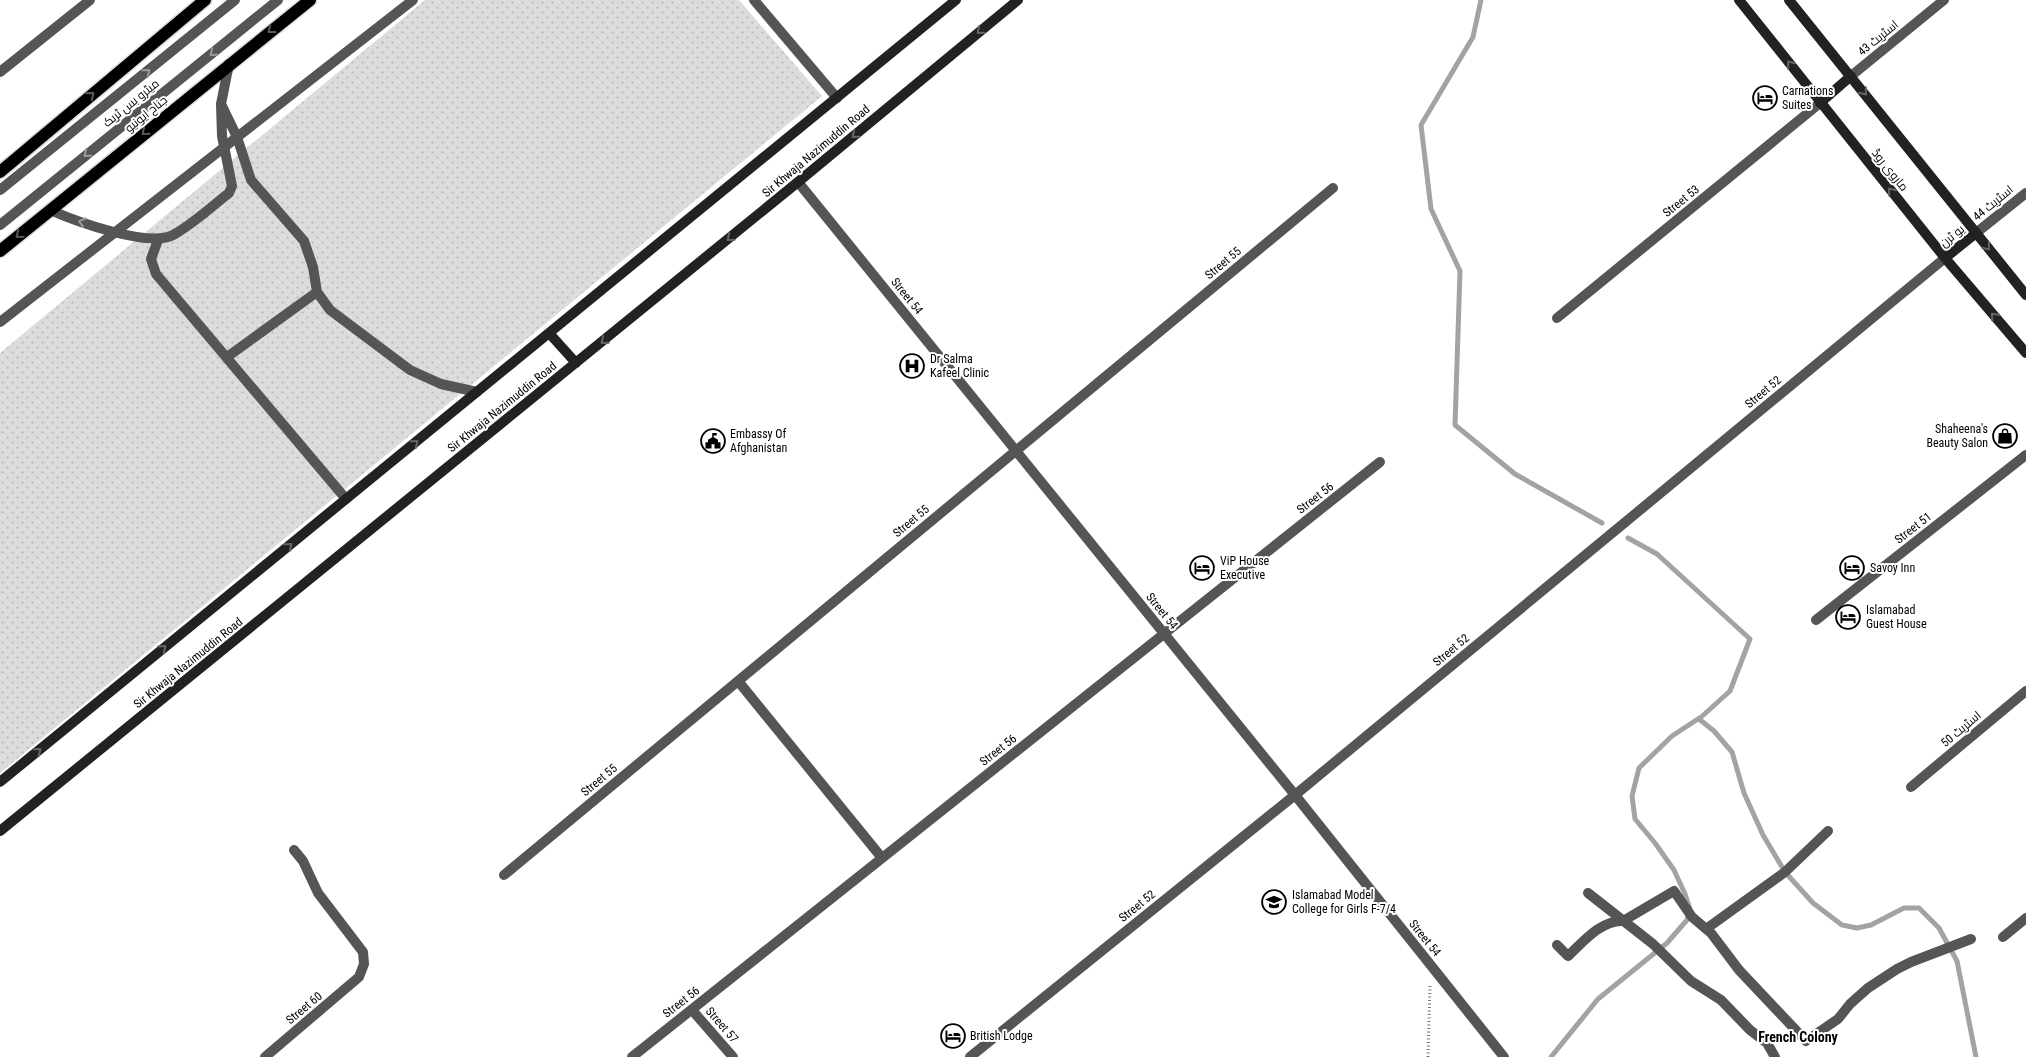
<svg xmlns="http://www.w3.org/2000/svg" width="2026" height="1057" font-family="'Roboto Condensed',Cairo,sans-serif">
  <defs>
    <pattern id="grass-dots" width="8" height="8" patternUnits="userSpaceOnUse" patternTransform="scale(1.25)"><rect width="8" height="8" fill="#dcdcdc"/><path d="M2 2h.1M6 6h.1" fill="none" stroke="#bbb" stroke-width="1.8" stroke-linecap="round"/></pattern>
  </defs>
  <rect width="100%" height="100%" fill="#fff"/>
  <!-- grass -->
  <path fill="url(#grass-dots)" d="M425,0H739L822,96L0,773V353Z"/>
  <g fill="none" stroke-linecap="round" stroke-linejoin="round">
    <!-- stream -->
    <path stroke="#a3a3a3" stroke-width="5" d="M1481,0L1473,37L1421,125L1431,209L1460,271L1455,425L1515,474L1602,523
      M1628,538L1657,554L1750,639L1730,691L1699,719L1714,731L1732,752L1744,793L1763,835L1785,872L1813,903L1842,925L1857,928L1871,925L1904,908H1919L1939,928L1957,961L1976,1057
      M1551,1057L1598,999L1667,943L1687,920L1690,909L1685,894L1674,870L1655,843L1635,819L1632,796L1639,768L1672,736L1701,717"/>
    <!-- primary casing -->
    <g stroke="#dbdbdb" stroke-width="15">
      <path id="primary" d="M0,172L205,0
        M0,251L310,0"/>
    </g>
    <!-- path -->
    <path stroke="#777" stroke-width="3" stroke-dasharray="1 2.5" stroke-linecap="butt" d="M1428,1057L1430,985"/>
    <!-- lane -->
    <path stroke="#555" stroke-width="10" d="M221,104L237,137L251,180L304,241L313,267L317,292L330,310L410,370L441,384L477,392
      M0,190L235,0
      M50,210C75,221 149,248 173,235C193,224 211,207 229,193L232,186L222,136L221,104L229,64
      M0,225L278,0
      M158,240L151,259L156,274L346,499
      M227,357L317,292"/>
    <!-- street -->
    <path stroke="#555" stroke-width="10" d="M754,0L837,98
      M0,72L90,0
      M1851,76L1944,0
      M798,182L1295,795L1504,1057
      M1976,233L2026,193
      M1557,318L1820,103
      M0,322L413,0
      M1816,620L2026,455
      M738,681L882,858
      M1911,787L2026,691
      M504,875L1333,188
      M1588,893L1653,944L1691,981L1721,1000L1750,1030L1767,1043L1775,1057
      M1706,929L1785,872L1828,831
      M2003,937L2026,918
      M1557,945L1568,956C1583,942 1601,920 1623,921L1674,891L1692,917L1711,933L1739,970L1806,1041L1838,1019L1850,1004L1868,988L1897,969L1911,962L1971,939
      M692,1010L733,1057
      M265,1057L359,977L364,964L363,952L318,893L303,861L294,850
      M632,1057L1380,462
      M970,1057L1295,795L1945,258"/>
    <!-- secondary -->
    <path stroke="#222" stroke-width="10" d="M1739,0L1945,258L2026,353
      M1789,0L2026,295
      M1820,103L1851,76
      M1945,258L1976,233
      M549,333L576,363
      M0,782L956,0
      M0,831L798,182L1018,0"/>
    <!-- primary -->
    <use href="#primary" stroke="#000" stroke-width="12"/>
  </g>
  <!-- one-way arrows -->
  <defs><path id="oneway-chevron" d="M-2-3.5L2.5 0L-2 3.5" fill="none" stroke-width="1.6" stroke-linecap="round" stroke-linejoin="round" transform="scale(1.25)"/></defs>
  <g stroke="#595959">
    <use href="#oneway-chevron" transform="translate(271 30) rotate(142)"/>
    <use href="#oneway-chevron" transform="translate(91 95) rotate(-40)"/>
    <use href="#oneway-chevron" transform="translate(145 132) rotate(141)"/>
    <use href="#oneway-chevron" transform="translate(19 235) rotate(141)"/>
  </g>
  <g stroke="#646464">
    <use href="#oneway-chevron" transform="translate(980 31) rotate(140)"/>
    <use href="#oneway-chevron" transform="translate(1790 64) rotate(-128)"/>
    <use href="#oneway-chevron" transform="translate(1864 92) rotate(51)"/>
    <use href="#oneway-chevron" transform="translate(855 135) rotate(140)"/>
    <use href="#oneway-chevron" transform="translate(1891 191) rotate(-129)"/>
    <use href="#oneway-chevron" transform="translate(730 238) rotate(141)"/>
    <use href="#oneway-chevron" transform="translate(1987 247) rotate(51)"/>
    <use href="#oneway-chevron" transform="translate(1994 316) rotate(-131)"/>
    <use href="#oneway-chevron" transform="translate(604 341) rotate(141)"/>
    <use href="#oneway-chevron" transform="translate(415 443) rotate(-39)"/>
    <use href="#oneway-chevron" transform="translate(289 546) rotate(-39)"/>
    <use href="#oneway-chevron" transform="translate(163 648) rotate(-39)"/>
    <use href="#oneway-chevron" transform="translate(38 751) rotate(-39)"/>
  </g>
  <g stroke="#999">
    <use href="#oneway-chevron" transform="translate(213 53) rotate(141)"/>
    <use href="#oneway-chevron" transform="translate(147 72) rotate(-39)"/>
    <use href="#oneway-chevron" transform="translate(87 154) rotate(141)"/>
    <use href="#oneway-chevron" transform="translate(82 222) rotate(-163)"/>
  </g>
  <!-- icons -->
  <defs>
    <g id="hotel-ring" transform="scale(1.25)"><circle r="9.5" fill="#fff" stroke="#000" stroke-width="1.5"/><path d="M-6-4.5h1.5V1H6V5H4.5V3h-9V5H-6ZM-4 0a1.8 1.8 0 1 1 3.6 0ZM.5 0V-2.5h3Q6-2.5 6 0Z" fill="#000"/></g>
    <g id="hospital-ring" transform="scale(1.25)"><circle r="9.5" fill="#fff" stroke="#000" stroke-width="1.5"/><path d="M-5-5h3v3.5h4V-5h3V5h-3V1.5h-4V5h-3Z" fill="#000"/></g>
    <g id="shop-ring" transform="scale(1.25)"><circle r="9.5" fill="#fff" stroke="#000" stroke-width="1.5"/><path d="M-5-2.5h2.3a2.7 3.5 0 0 1 5.4 0H5L5.5 6h-11ZM-1.5-2.5h3a1.5 2.3 0 0 0-3 0Z" fill="#000"/></g>
    <g id="civic-ring" transform="scale(1.25)"><circle r="9.5" fill="#fff" stroke="#000" stroke-width="1.5"/><path d="M-.6-6.5H3V-4.5H.6V-3L4-1V1h2V6H-6V1h2V-1L-.6-3ZM-1.2 2.5V6h2.4V2.5Z" fill="#000"/></g>
    <g id="university-ring" transform="scale(1.25)"><circle r="9.5" fill="#fff" stroke="#000" stroke-width="1.5"/><path d="M0-5L7-2L0 1L-7-2ZM-4 1L0 2.5L4 1V4Q0 6-4 4Z" fill="#000"/></g>
  </defs>
  <g fill-rule="evenodd">
    <use href="#hotel-ring" x="1765" y="98"/>
    <use href="#hospital-ring" x="912" y="366"/>
    <use href="#shop-ring" x="2005" y="436"/>
    <use href="#civic-ring" x="713" y="441"/>
    <use href="#hotel-ring" x="1202" y="568"/>
    <use href="#hotel-ring" x="1852" y="568"/>
    <use href="#hotel-ring" x="1848" y="617"/>
    <use href="#university-ring" x="1274" y="902"/>
    <use href="#hotel-ring" x="953" y="1036"/>
  </g>
  <g text-anchor="middle" stroke-width="4" stroke-linejoin="round" paint-order="stroke">
    <!-- street labels -->
    <g font-size="12" fill="#000" stroke="#fff">
      <text transform="translate(1878 38) rotate(-39)" y="4">اسٹریٹ 43</text>
      <text transform="translate(131 103) rotate(-39)" y="4">میٹرو بس ٹریک</text>
      <text transform="translate(146 114) rotate(-39)" y="4">جناح ایونیو</text>
      <text transform="translate(816 151) rotate(-40)" y="4">Sir Khwaja Nazimuddin Road</text>
      <text transform="translate(1890 170) rotate(51)" y="4">ماروی روڈ</text>
      <text transform="translate(1681 201) rotate(-39)" y="4">Street 53</text>
      <text transform="translate(1993 203) rotate(-39)" y="4">اسٹریٹ 44</text>
      <text transform="translate(1952 236) rotate(-39)" y="4">یو ٹرن</text>
      <text transform="translate(1223 263) rotate(-40)" y="4">Street 55</text>
      <text transform="translate(907 296) rotate(51)" y="4">Street 54</text>
      <text transform="translate(1763 392) rotate(-40)" y="4">Street 52</text>
      <text transform="translate(502 407) rotate(-39)" y="4">Sir Khwaja Nazimuddin Road</text>
      <text transform="translate(1315 498) rotate(-38)" y="4">Street 56</text>
      <text transform="translate(911 521) rotate(-40)" y="4">Street 55</text>
      <text transform="translate(1913 528) rotate(-38)" y="4">Street 51</text>
      <text transform="translate(1162 611) rotate(51)" y="4">Street 54</text>
      <text transform="translate(1451 650) rotate(-40)" y="4">Street 52</text>
      <text transform="translate(188 663) rotate(-39)" y="4">Sir Khwaja Nazimuddin Road</text>
      <text transform="translate(1961 729) rotate(-40)" y="4">اسٹریٹ 50</text>
      <text transform="translate(998 750) rotate(-38)" y="4">Street 56</text>
      <text transform="translate(599 780) rotate(-40)" y="4">Street 55</text>
      <text transform="translate(1137 906) rotate(-39)" y="4">Street 52</text>
      <text transform="translate(1425 938) rotate(51)" y="4">Street 54</text>
      <text transform="translate(681 1002) rotate(-38)" y="4">Street 56</text>
      <text transform="translate(304 1008) rotate(-40)" y="4">Street 60</text>
      <text transform="translate(722 1025) rotate(49)" y="4">Street 57</text>
    </g>
    <!-- poi labels -->
    <g font-size="12" fill="#000" stroke="#fff" text-anchor="start">
      <text x="1782" y="95">Carnations<tspan x="1782" dy="14">Suites</tspan></text>
      <text x="930" y="363">Dr Salma<tspan x="930" dy="14">Kafeel Clinic</tspan></text>
      <text x="1988" y="433" text-anchor="end">Shaheena's<tspan x="1988" dy="14">Beauty Salon</tspan></text>
      <text x="730" y="438">Embassy Of<tspan x="730" dy="14">Afghanistan</tspan></text>
      <text x="1220" y="565">ViP House<tspan x="1220" dy="14">Executive</tspan></text>
      <text x="1870" y="572">Savoy Inn</text>
      <text x="1866" y="614">Islamabad<tspan x="1866" dy="14">Guest House</tspan></text>
      <text x="1292" y="899">Islamabad Model<tspan x="1292" dy="14">College for Girls F-7/4</tspan></text>
      <text x="970" y="1040">British Lodge</text>
    </g>
    <!-- neighbourhood labels -->
    <g font-size="14" font-weight="bold" fill="#000" stroke="#fff">
      <text x="1798" y="1042">French Colony</text>
    </g>
  </g>
</svg>
